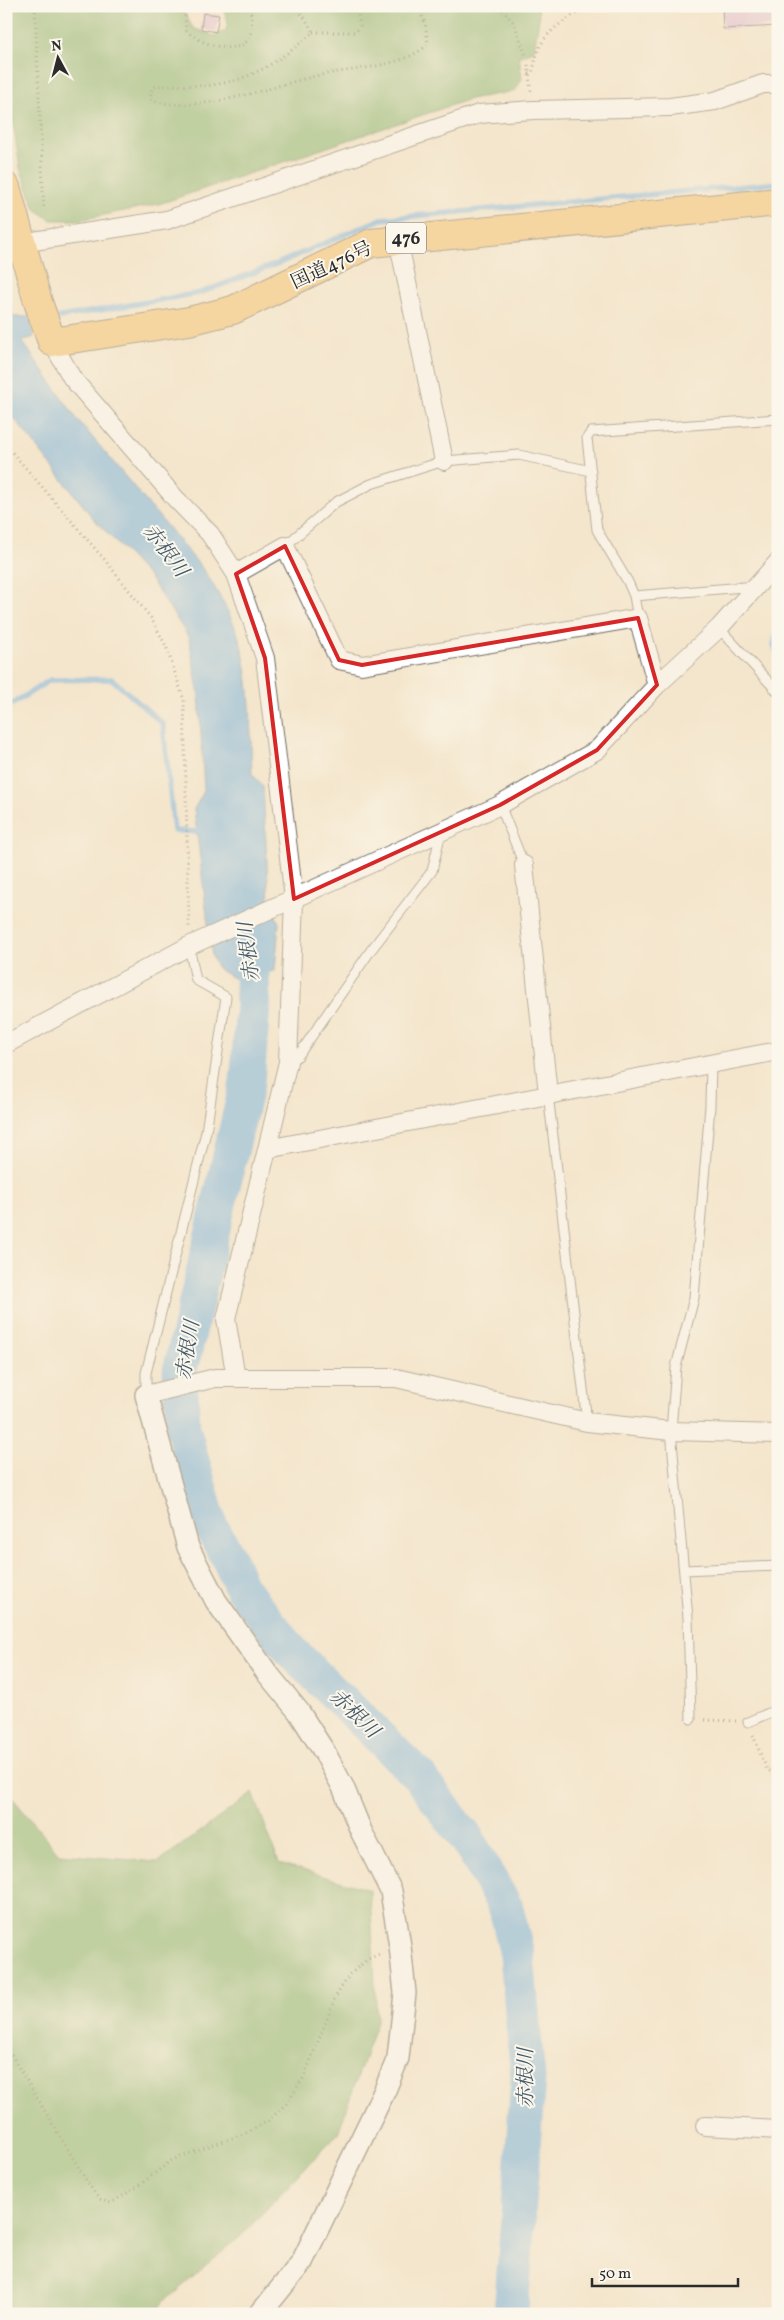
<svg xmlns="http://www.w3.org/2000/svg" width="784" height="2320" font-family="Vollkorn,'Noto Serif JP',serif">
  <rect width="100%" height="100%" fill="#fbf7ec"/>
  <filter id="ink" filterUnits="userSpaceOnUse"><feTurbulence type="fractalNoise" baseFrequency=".02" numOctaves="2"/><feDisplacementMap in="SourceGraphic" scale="10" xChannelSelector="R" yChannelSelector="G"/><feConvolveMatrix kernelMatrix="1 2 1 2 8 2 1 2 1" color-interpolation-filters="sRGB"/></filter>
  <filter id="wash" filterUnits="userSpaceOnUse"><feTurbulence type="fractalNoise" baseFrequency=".0096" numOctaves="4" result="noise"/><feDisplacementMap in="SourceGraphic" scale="20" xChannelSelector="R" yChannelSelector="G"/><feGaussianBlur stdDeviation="1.12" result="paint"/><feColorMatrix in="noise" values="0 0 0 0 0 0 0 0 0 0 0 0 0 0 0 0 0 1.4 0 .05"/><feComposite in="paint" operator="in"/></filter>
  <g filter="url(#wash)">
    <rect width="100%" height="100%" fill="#f4e6cc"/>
    <!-- forest -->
    <path fill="#84b56e" stroke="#58704c" d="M6,6H181L193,28L214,36L226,30L228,21L222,6H538L539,19L534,51L519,56L522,79L515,91L470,99L159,204L79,220H51L35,209L20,168L11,110L6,102Z
      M6,1790L59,1854L158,1862L253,1793L279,1863L370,1890L377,2021L338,2133L241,2236L164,2302L156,2314H6Z"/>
    <!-- water -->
    <path fill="#70b1e4" stroke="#4e6e88" d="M6,288L13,317H30L34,337L22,341L77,419L202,568C216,588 228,610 237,632C253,676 250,728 252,774L263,786L269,901L279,923L275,971L233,978L218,969L212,957L194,809L204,791L199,696L189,638L150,578L92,517L6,408Z"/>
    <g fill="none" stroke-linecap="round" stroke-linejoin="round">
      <!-- stream -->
      <path stroke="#70b1e4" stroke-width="5.5" d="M60,317L200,293L279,263L381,219L778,183
        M778,629L774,645L778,655
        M6,708L50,680L112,679L163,724L174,831L205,832"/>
      <!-- river -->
      <path stroke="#70b1e4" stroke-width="35" d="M246,927L252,975L253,1005L247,1083L180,1371L183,1428L210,1525L227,1555L242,1589L293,1653L418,1775L467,1839L506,1908L517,1955L528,2078L511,2314"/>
    </g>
    <g id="blocks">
      <!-- building -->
      <path fill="#dbb2d8" d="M722,6H778V26L723,29Z
        M203,13L219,15L216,32L201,29Z"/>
    </g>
  </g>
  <g filter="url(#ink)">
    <use href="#blocks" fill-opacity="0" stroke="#716c63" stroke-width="1"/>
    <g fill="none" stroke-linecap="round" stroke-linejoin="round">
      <!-- service casing -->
      <g stroke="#716c63" stroke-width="11">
        <path id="service" d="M285,546L336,502L371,484L444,461L519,455L591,471
          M634,596L756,586
          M638,618L634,596L628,582L597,530L587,438L591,432L778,419
          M719,628L778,692
          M500,805L524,865
          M288,1062L298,1056L371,950L432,871L441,832
          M548,1094L587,1422
          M146,1395V1373L206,1132L226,997L196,980L189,946
          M684,1570L778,1566
          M691,1719L688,1618L671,1431L676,1367L694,1298L710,1106L711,1063
          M748,1722L778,1709"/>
      </g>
      <!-- minor casing -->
      <g stroke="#716c63" stroke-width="20">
        <path id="minor" d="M398,239L444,461
          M21,243L167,220L479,114L533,110L670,107L715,101L763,84H778
          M52,342L72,378L176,499L210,534L236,574L265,658L294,899L288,1062L226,1319L236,1378
          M236,574L285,546L339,660L362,665L638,618L657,685
          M524,865L548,1094
          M6,1044L189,946L500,805L597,750L657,685L719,628L778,562
          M267,1149L778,1051
          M146,1395L215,1378H396L587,1422L671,1431L778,1434
          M705,2126L778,2130"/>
      </g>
      <!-- tertiary casing -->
      <g stroke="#716c63" stroke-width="24">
        <path id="tertiary" d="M146,1395L188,1547L216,1601L267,1673L299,1712L325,1753L343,1787L361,1831L391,1891L400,1946L405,1993L398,2058L385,2090L302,2262L260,2314"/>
      </g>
      <!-- trunk casing -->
      <g stroke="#716c63" stroke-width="30">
        <path id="trunk" d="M6,187L38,302L52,342L189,321L233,310L371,243L778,202"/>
      </g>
      <!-- path -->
      <path stroke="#716c63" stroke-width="3" stroke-dasharray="1 4" stroke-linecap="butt" d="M35,6L44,210
        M188,6L185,16L186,30C197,43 239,58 249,38C254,28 251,17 250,6
        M294,6L304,17L313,32C287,56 254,79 218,84C197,88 177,84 156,86L150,92L152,100C197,116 274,85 320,75C350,69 406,67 428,44L425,22L417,6
        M499,6L514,23L526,56
        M313,32H356L360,26L358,15L352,6
        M528,65L531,92
        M529,74L532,73C535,64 536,54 540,46C550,27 572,16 589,6
        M6,445L104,559L151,618L166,646L184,700L189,928
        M705,1720L736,1721
        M753,1735L767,1770L778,1774
        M6,2046L89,2185L99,2199L111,2203L138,2186L172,2160L246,2133L268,2121L286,2104L304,2077L336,1996L350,1974L368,1959L382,1953"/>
      <!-- service -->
      <use href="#service" stroke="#fff" stroke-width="9"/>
      <!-- minor -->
      <use href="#minor" stroke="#fff" stroke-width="18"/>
      <!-- tertiary -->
      <use href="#tertiary" stroke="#fff" stroke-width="21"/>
      <!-- trunk -->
      <use href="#trunk" stroke="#f7c06b" stroke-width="28"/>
    </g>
  </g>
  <!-- marked area -->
  <path d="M0 0H784V2320H0ZM285,546L339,660L362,665L638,618L657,685L597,750L500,805L294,899L265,658L236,574Z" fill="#f4e6cc" fill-opacity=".55" fill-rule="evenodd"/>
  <path fill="none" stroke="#d62828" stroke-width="4" stroke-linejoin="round" d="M285,546L339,660L362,665L638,618L657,685L597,750L500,805L294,899L265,658L236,574Z"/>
  <g text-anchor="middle" stroke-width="4" stroke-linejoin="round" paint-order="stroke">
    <!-- shield labels -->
    <rect fill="#fbf7ec" stroke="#696865" stroke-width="1" x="386" y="222.5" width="40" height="31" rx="4"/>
    <g font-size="18" font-weight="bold" fill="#2b2b2b">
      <text x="406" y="244">476</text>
    </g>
    <!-- street labels -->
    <g font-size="19" fill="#2b2b2b" stroke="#fbf7ec">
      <text transform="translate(331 264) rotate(-25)" y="7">国道476号</text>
    </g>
    <!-- water labels -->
    <g font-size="20" font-style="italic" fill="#435a6c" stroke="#fbf7ec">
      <text transform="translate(166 550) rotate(53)" y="7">赤根川</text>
      <text transform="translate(248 952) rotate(-97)" y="7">赤根川</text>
      <text transform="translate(187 1350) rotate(-81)" y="7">赤根川</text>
      <text transform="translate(355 1713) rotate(44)" y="7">赤根川</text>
      <text transform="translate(525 2078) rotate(-90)" y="7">赤根川</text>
    </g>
  </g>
  <!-- margin -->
  <rect width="784" height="2320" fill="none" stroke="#fbf7ec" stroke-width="25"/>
  <!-- north arrow -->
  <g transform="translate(58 58) rotate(353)" stroke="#fbf7ec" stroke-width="4" paint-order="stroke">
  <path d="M0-4L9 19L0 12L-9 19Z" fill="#2b2b2b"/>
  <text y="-8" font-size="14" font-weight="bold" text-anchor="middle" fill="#2b2b2b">N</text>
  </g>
  <!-- scale -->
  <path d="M592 2278v8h146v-8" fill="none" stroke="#2b2b2b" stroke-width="2.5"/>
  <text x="599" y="2278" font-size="15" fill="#2b2b2b" stroke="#fbf7ec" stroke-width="4" paint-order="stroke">50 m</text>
</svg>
